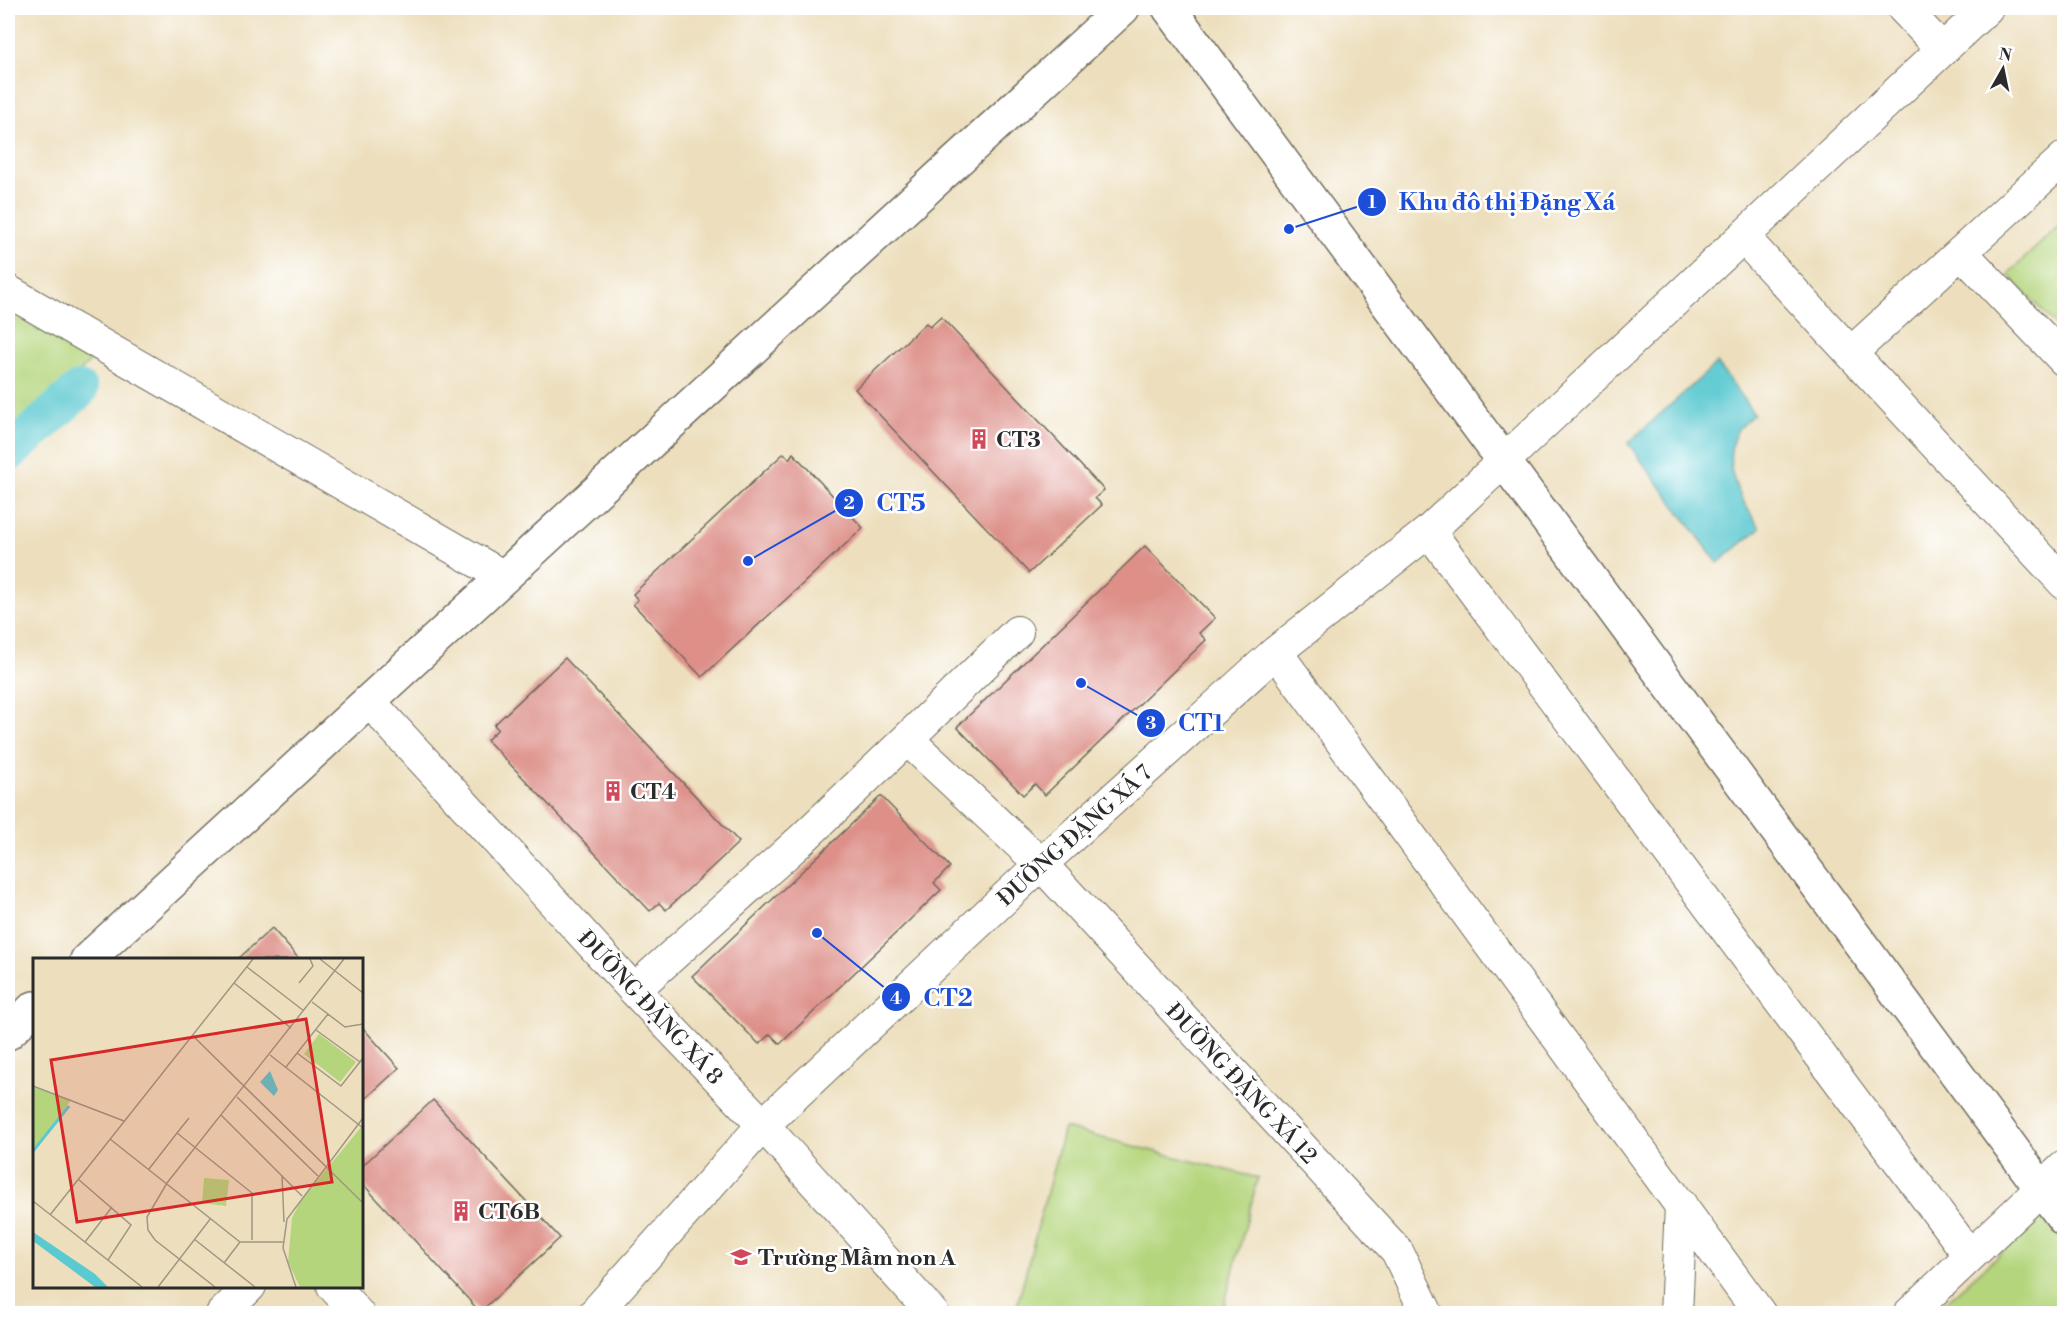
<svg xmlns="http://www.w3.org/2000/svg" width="2072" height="1321" font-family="'Libre Bodoni',serif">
  <rect width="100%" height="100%" fill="#fff"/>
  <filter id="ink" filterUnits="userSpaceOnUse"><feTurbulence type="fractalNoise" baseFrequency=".0167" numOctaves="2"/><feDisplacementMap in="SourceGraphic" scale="12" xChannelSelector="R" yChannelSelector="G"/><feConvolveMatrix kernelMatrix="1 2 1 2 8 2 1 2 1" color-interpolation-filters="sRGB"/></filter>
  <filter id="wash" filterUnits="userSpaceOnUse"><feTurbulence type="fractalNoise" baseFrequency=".008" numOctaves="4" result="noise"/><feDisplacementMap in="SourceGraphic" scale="24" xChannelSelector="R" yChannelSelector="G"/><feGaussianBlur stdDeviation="1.35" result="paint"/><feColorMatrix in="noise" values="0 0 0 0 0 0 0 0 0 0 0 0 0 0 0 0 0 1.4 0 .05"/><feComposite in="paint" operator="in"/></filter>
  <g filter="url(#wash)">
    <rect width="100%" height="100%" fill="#eddfbd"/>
    <!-- green -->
    <path fill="#b4d57c" stroke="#708054" stroke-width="1.5" d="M2064,221V334L2008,274Z
      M8,292L108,344L8,442Z
      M1064,1128L1258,1178L1222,1313H1015Z
      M2064,1196V1313H1933Z"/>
    <!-- water -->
    <path fill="#5bc9d0" stroke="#437a7e" stroke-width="1.5" d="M1717,363L1754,414C1748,419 1740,425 1737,431C1719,466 1741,500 1760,528L1718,563L1628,443Z"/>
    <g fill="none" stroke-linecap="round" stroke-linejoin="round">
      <!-- canal -->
      <path stroke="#5bc9d0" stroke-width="38" d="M8,454L79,390"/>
    </g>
    <g id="blocks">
      <!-- building -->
      <path fill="#dd8f88" d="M941,317L1104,490L1095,498L1102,505L1029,573L855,389L926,323L930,327Z
        M784,453L789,459L793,453L863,528L702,677L633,604L638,600L633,594Z
        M1145,546L1215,618L1199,633L1206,640L1045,795L1035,784L1023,795L957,727Z
        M565,658L739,842L666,910L659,903L650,911L487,740L498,729L494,725Z
        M881,796L950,867L934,883L941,890L780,1044L770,1034L759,1044L692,976Z
        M272,928L300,960H237Z
        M362,1027L399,1068L362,1102Z
        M433,1100L560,1238L480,1312L362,1183V1166Z"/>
    </g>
  </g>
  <g filter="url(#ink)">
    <use href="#blocks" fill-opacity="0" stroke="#6f6a5e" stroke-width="1.5"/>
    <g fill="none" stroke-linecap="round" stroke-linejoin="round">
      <!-- street casing -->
      <g stroke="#6f6a5e" stroke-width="34">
        <path id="street" d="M1903,8L1942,49
          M1743,237L2064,583
          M1961,252L2064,360
          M8,291L504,577
          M1851,353L2064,158
          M1429,531L1970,1256
          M1017,632L907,739L1041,864L1397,1251L1427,1314
          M1276,652L1760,1314
          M369,701L634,990L763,1125L933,1314
          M634,990L799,842L907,739
          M333,1286L358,1314
          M222,1314L250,1286
          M594,1314L763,1125L1041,864L1276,652L1429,531L1987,8
          M1676,1314L1681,1205
          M1909,1314L2064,1167"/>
      </g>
      <!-- secondary casing -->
      <g stroke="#6f6a5e" stroke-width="36">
        <path id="secondary" d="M1169,8L2064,1219
          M87,960L1123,8
          M8,1033L34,1008"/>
      </g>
      <!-- street -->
      <use href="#street" stroke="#fff" stroke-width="32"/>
      <!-- secondary -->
      <use href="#secondary" stroke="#fff" stroke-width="33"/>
    </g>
  </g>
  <!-- icons -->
  <defs>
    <g id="building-bare" transform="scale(1.62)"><path d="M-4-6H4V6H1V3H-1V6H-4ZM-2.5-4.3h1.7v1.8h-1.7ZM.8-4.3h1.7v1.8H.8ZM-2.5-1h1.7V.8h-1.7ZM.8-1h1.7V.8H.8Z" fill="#d1495b" stroke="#fff" stroke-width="2.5" paint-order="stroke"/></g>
    <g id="school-bare" transform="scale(1.62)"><path d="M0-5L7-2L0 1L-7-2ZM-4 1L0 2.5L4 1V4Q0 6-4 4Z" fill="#d1495b" stroke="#fff" stroke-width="2.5" paint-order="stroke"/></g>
  </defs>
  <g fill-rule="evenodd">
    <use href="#building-bare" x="979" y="439"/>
    <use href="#building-bare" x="613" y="791"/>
    <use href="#building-bare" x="461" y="1211"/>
    <use href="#school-bare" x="741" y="1257"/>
  </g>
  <g text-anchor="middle" stroke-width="5" stroke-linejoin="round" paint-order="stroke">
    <!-- poi labels -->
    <g font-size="22" font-weight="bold" fill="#2b2b2b" stroke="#fff" text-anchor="start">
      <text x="996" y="447">CT3</text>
      <text x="630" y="799">CT4</text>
      <text x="478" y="1219">CT6B</text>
      <text x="758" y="1265">Trường Mầm non A</text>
    </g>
    <!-- street labels -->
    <g font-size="22" fill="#2b2b2b" stroke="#fff">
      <text transform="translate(1074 835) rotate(-42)" y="8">ĐƯỜNG ĐẶNG XÁ 7</text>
      <text transform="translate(651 1007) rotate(47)" y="8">ĐƯỜNG ĐẶNG XÁ 8</text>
      <text transform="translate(1242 1083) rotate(47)" y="8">ĐƯỜNG ĐẶNG XÁ 12</text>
    </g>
  </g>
  <!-- overview -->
  <g transform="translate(33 958)">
    <rect width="330" height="330" fill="#eddfbd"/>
    <path d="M286,76L323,104L307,124L271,96ZM0,129L38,142L0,193ZM330,167V329H267L255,304L259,260L268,242ZM171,220L196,222L193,248L169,245Z" fill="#b4d57c"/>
    <path d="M237,113L245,132L241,138L227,124ZM0,274L62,316L75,329H62L0,283Z" fill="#5bc9d0"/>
    <path fill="none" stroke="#5bc9d0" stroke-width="3" d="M0,193L36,148"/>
    <path fill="none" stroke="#9f9783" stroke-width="1.5" d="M287,1L330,35M214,9L271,53M201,25L258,70M266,25L280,8L277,1M279,44L312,69L330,66M283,72L327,104M159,77L330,245M264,95L308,128L330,100M237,97L330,170M253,109L295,56M0,128L91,163M204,139L285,218M188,157L269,238M156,160L144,175L219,235V282M77,181L207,284H250M116,211L144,175M249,217L251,264M45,221L98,267L75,302M0,243L109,329M17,257L220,1M161,281L222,329M52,284L79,249M191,305L207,284M125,329L178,260M182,329L122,282L115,272L114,259L134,225L311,1M263,329L250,290L254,261L330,160"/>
    <path fill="#d62828" fill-opacity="0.15" stroke="#d62828" stroke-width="3" d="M273,61L299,224L44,264L18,102Z"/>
    <rect width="330" height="330" fill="none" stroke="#2b2b2b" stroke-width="3"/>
  </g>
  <!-- callouts -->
  <path fill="none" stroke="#1d4ed8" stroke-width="2" d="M1289 229L1372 202M748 561L849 503M1081 683L1151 723M817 933L896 997"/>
  <g fill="#1d4ed8" stroke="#fff" stroke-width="2">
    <circle cx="1289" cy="229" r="6"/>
    <circle cx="748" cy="561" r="6"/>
    <circle cx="1081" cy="683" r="6"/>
    <circle cx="817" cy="933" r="6"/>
    <circle cx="1372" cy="202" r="15"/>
    <circle cx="849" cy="503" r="15"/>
    <circle cx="1151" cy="723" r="15"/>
    <circle cx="896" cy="997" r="15"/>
  </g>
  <g font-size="18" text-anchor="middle" font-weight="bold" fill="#fff">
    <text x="1372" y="208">1</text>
    <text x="849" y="509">2</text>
    <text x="1151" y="729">3</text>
    <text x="896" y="1004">4</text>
  </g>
  <g font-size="24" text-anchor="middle" font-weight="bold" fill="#1d4ed8" stroke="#fff" stroke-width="5" stroke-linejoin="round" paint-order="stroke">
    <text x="1507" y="210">Khu đô thị Đặng Xá</text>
    <text x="901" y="511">CT5</text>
    <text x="1201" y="731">CT1</text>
    <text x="948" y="1006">CT2</text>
  </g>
  <!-- margin -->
  <rect width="2072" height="1321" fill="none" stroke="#fff" stroke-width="30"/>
  <!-- north arrow -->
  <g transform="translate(2003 69) rotate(9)" stroke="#ffffff" stroke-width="4.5" paint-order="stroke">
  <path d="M0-4.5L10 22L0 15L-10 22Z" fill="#2b2b2b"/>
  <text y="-9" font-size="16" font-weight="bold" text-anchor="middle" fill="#2b2b2b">N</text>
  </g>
</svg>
